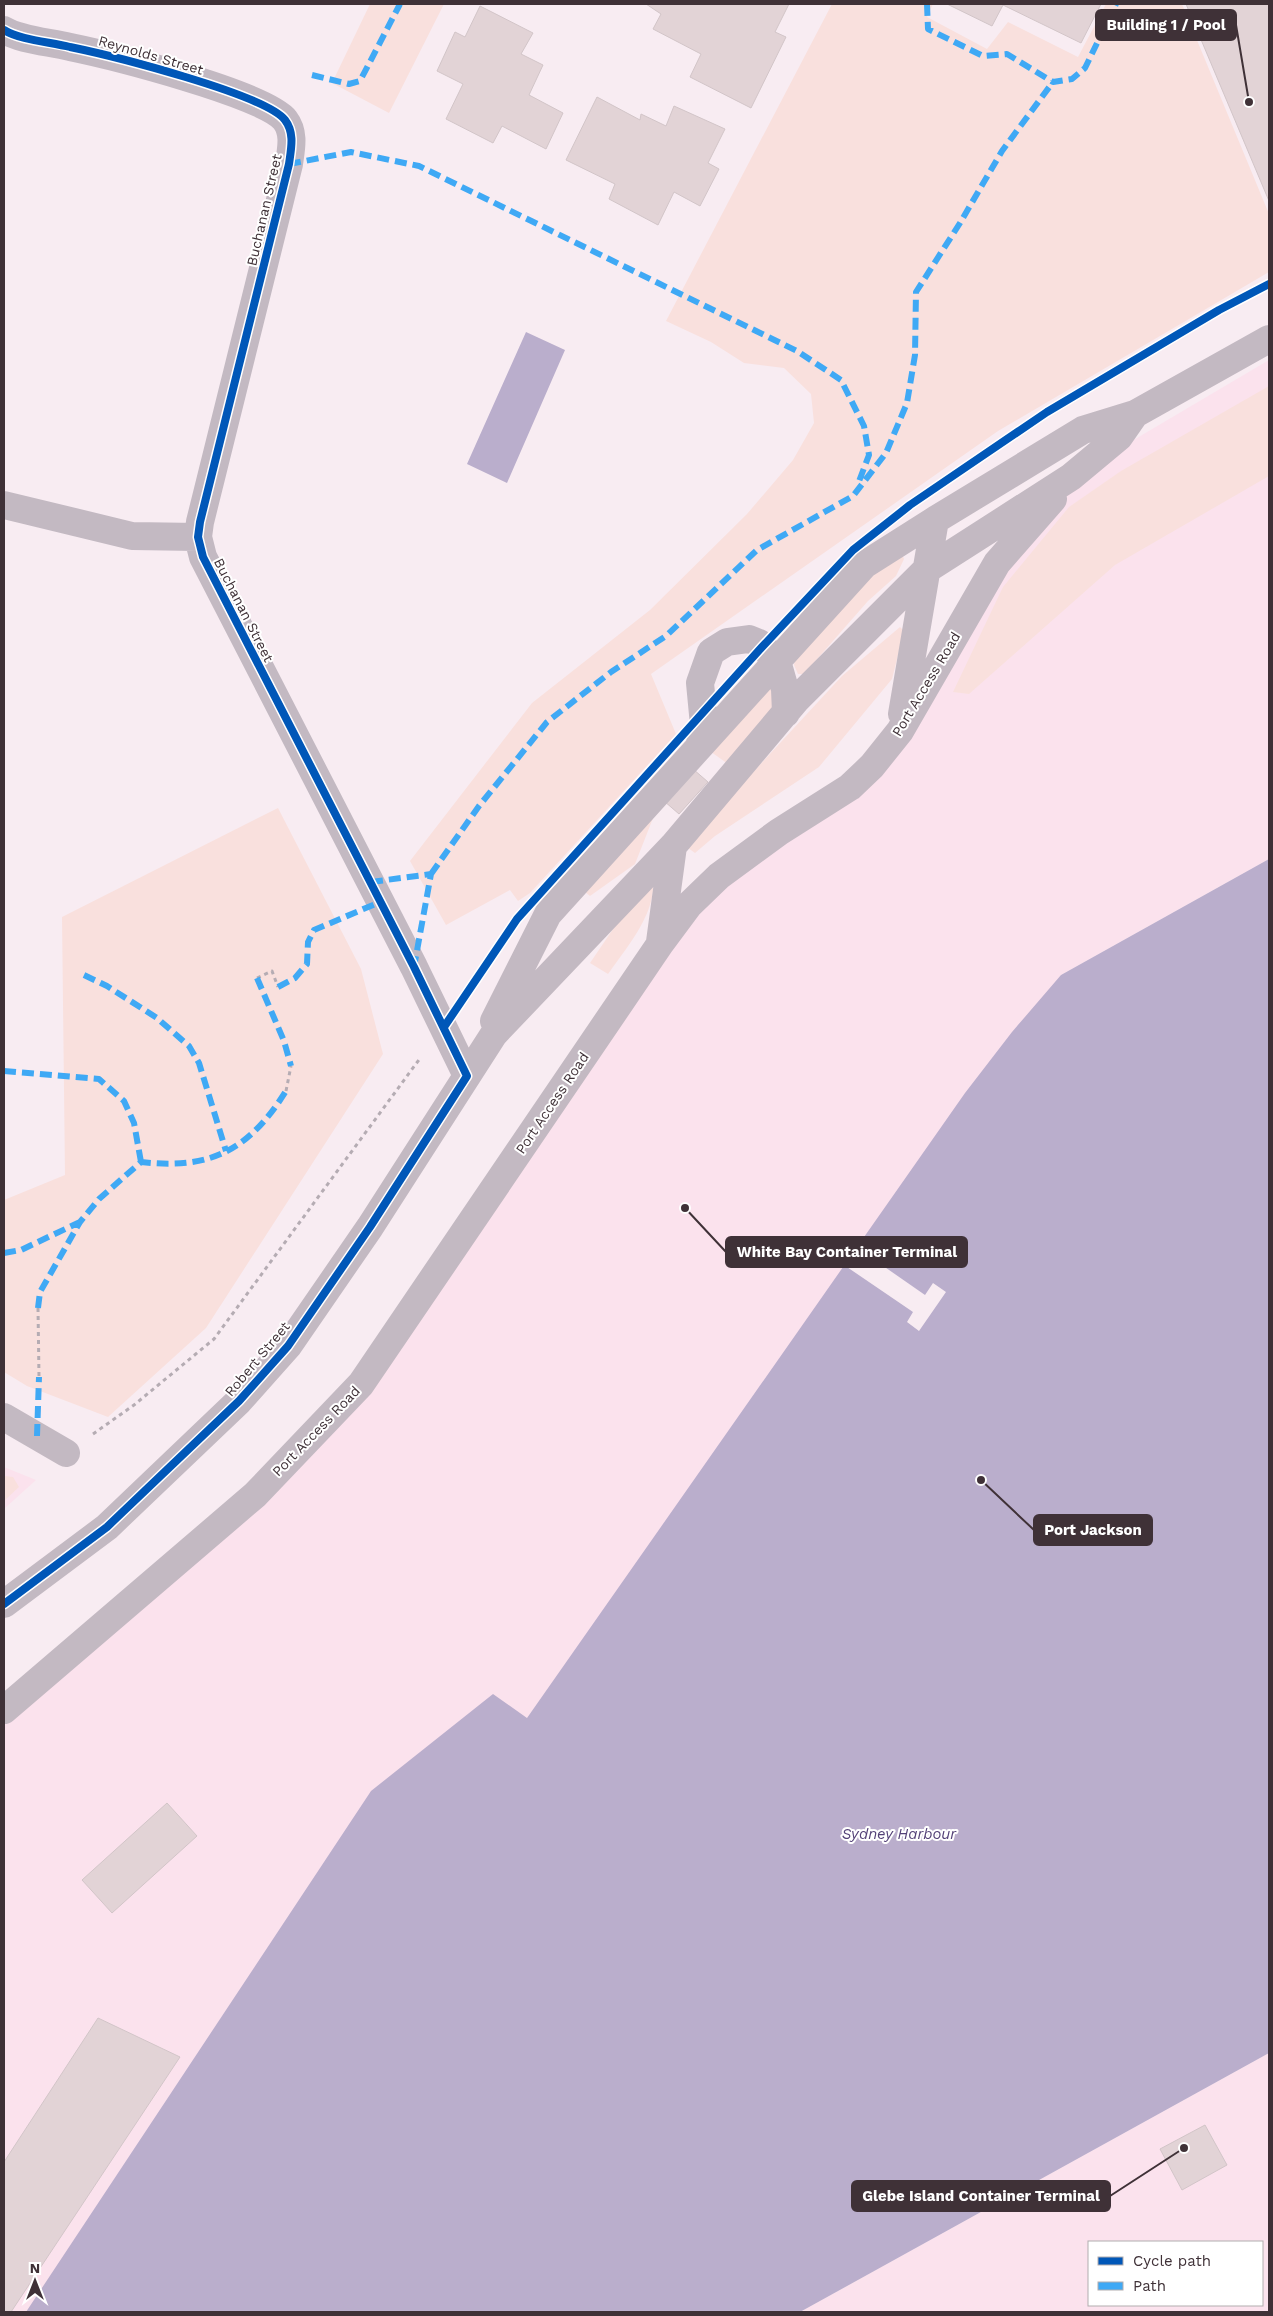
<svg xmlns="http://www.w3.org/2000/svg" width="1273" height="2316" font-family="'Work Sans',sans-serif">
  <rect width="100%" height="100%" fill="#f8ecf2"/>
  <!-- built -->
  <path fill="#fbe2ed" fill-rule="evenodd" d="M1269,360V859L1061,975L527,1718L26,2312H4V1710L361,1384L689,905L850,787L1071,477Z
    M4,1467L36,1480L4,1509Z
    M1269,2053V2312H800ZM1089,2242H1262V2305H1089Z"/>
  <!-- green -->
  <path fill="#f9e0dd" d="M370,4H444L389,113L332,83Z
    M832,4H933L927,17L987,49L1008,22L1078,57L1106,4H1182L1269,214V272L998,431L651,674L676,734L530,893L518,901L510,890L446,925L410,861L532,703L650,610L747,514L793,460L814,423L811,394L784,368L744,363L711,342L666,321Z
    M1269,386V476L1115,565L969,694L953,692L1003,587L1069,507L1121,471Z
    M901,552L904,559L896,576L868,601L804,674H798L794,665L795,656L863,581Z
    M900,627L904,631L892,679L819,767L715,836L695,853L688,848L731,796L842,676Z
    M771,679L773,706L765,722L728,764L707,749Z
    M278,808L361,969L383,1054L206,1328L108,1417L27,1386L4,1372V1200L65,1175L62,917Z
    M657,808L635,864L590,896L585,892Z
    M653,880C656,914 627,947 608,974L590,963L628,907Z
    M4,1476L13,1477L19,1487L4,1501Z"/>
  <!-- water -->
  <path fill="#baaecc" d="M526,332L565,350L507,483L467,464Z
    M1269,859V2053L800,2312H26L371,1791L493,1694L527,1718L965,1093L1012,1032L1061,975Z"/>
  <!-- pier -->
  <path fill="#f8ecf2" d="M856,1247L925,1295L933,1283L946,1292L919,1331L907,1322L913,1312L844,1265Z"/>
  <!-- building -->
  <path fill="#e2d3d6" stroke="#d2c5c8" d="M646,4H789L775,32L786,37L751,108L690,77L701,54L653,29L661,14Z
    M947,4H1101L1081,43L1003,5L992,26Z
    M1186,4H1269V201Z
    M480,6L533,33L521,54L543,65L529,95L563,113L546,149L502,126L493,143L446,119L463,84L437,71L455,32L465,37Z
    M597,97L640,120L641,114L666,126L674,106L725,129L708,163L719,169L700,206L674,192L658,225L609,199L615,184L566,160Z
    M693,769L708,782L679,814L664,801Z
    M167,1803L197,1836L112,1913L82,1880Z
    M98,2018L180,2057L11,2312H4V2162Z
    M1205,2125L1227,2165L1182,2190L1160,2149Z"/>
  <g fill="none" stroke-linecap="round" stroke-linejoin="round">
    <!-- path -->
    <path stroke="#b5acb3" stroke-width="3" stroke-dasharray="4 4" stroke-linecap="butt" d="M257,978L272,971L278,987
      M286,1091L291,1066
      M38,1308L39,1377
      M93,1434L134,1405L214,1339L421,1057"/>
    <!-- minor -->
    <path stroke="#c3b9c2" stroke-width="28" d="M4,30C20,40 51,42 70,47C109,55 265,94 285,120C295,133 291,149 289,164L200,522L198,537L203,557L414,967L467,1076
      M4,505L132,536L198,537
      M902,714L935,520L1083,430L1135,414L1269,339
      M699,747L704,725L700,683L711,652L727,642L749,639L759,643L777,661L785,689L786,713
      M660,942L673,846
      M494,1021L548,914L864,565L935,520
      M4,1417L66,1453
      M4,1604L107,1527L239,1401L288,1346L370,1227L494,1034L673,846L797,699L926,570L1071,477L1119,437L1135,414
      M4,1710L255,1495L361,1384L660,944L689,905L719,876L779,832L850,787L872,766L900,731L997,563L1053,499"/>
    <!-- quiet -->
    <path stroke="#3fa9f5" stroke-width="6" stroke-dasharray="12 6" stroke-linecap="butt" d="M927,4L928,29L983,56L1007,54L1053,82L1072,79L1085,68L1116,4
      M312,75L349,84L360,81L400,4
      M289,164L351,152L419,166L797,351L841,380L864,426L869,455L858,484
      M431,874L479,806L547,722L611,672L666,636L757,550L853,496L886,453L907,403L915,355L916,292L960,223L1002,151L1053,82
      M371,882L431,874L414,967
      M84,975L107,986L157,1018L189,1046L199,1063L226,1151
      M257,978L284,1041L291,1066
      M278,987L295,978L307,964L308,942L314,930L380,902
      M4,1071L99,1079L124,1101L134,1123L141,1162
      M4,1253L21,1250L80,1222
      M38,1308L40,1292L80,1222L99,1199L141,1162C211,1170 249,1150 286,1091
      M37,1436L39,1377"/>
    <!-- cycleway casing -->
    <g stroke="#fff" stroke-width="11">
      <path id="cycleway" d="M4,30C20,40 51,42 70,47C109,55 265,94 285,120C295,133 291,149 289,164L200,522L198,537L203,557L414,967L467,1076L370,1227L288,1346L239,1401L107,1527L4,1604
        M444,1027L517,919L762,647L853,550L910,505L1047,412L1219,310L1269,284"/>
    </g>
    <!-- cycleway -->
    <use href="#cycleway" stroke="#0057b8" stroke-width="8"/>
  </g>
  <g text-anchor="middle" stroke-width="4" stroke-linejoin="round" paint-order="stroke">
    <!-- street labels -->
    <g font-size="14" fill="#3f3137" stroke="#fff">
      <text transform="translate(151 55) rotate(16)" y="5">Reynolds Street</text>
      <text transform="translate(264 210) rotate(-77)" y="5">Buchanan Street</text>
      <text transform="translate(244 610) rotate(63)" y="5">Buchanan Street</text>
      <text transform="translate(926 684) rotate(-59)" y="5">Port Access Road</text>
      <text transform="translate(552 1103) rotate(-56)" y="5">Port Access Road</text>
      <text transform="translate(257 1359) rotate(-50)" y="5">Robert Street</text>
      <text transform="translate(316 1431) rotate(-46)" y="5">Port Access Road</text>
    </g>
    <!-- water labels -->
    <g font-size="15" font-style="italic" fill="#534177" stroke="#fff">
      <text x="899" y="1839">Sydney Harbour</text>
    </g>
  </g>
  <!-- callouts -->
  <path fill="none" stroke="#3f3137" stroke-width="2" d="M1249 102L1236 25M685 1208L726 1252M981 1480L1034 1530M1184 2148L1110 2196"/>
  <g fill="#3f3137" stroke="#fff" stroke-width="2">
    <circle cx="1249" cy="102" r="5"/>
    <circle cx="685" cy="1208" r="5"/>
    <circle cx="981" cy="1480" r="5"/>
    <circle cx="1184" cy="2148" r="5"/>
  </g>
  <g fill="#3f3137" stroke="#3f3137" stroke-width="2">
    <rect x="1096" y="10" width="140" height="30" rx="5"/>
    <rect x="726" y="1237" width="241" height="30" rx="5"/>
    <rect x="1034" y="1515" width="118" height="30" rx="5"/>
    <rect x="852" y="2181" width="258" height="30" rx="5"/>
  </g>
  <g font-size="15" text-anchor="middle" font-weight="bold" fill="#fff">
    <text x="1166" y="30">Building 1 / Pool</text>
    <text x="847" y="1257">White Bay Container Terminal</text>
    <text x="1093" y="1535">Port Jackson</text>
    <text x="981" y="2201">Glebe Island Container Terminal</text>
  </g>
  <!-- border -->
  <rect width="1273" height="2316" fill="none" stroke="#3f3137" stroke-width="10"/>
  <!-- legend -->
  <rect x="1088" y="2241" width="175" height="65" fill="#ffffff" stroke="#b2adaf"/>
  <rect x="1098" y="2257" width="25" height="8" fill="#0057b8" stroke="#b2adaf"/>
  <text x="1133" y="2266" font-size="15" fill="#3f3137">Cycle path</text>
  <rect x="1098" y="2282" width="25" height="8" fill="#3fa9f5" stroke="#b2adaf"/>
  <text x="1133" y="2291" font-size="15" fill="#3f3137">Path</text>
  <!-- north arrow -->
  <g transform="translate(35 2281)" stroke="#ffffff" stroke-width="4" paint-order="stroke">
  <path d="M0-4L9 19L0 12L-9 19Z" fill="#3f3137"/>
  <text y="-8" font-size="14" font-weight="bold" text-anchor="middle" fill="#3f3137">N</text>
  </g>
</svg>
